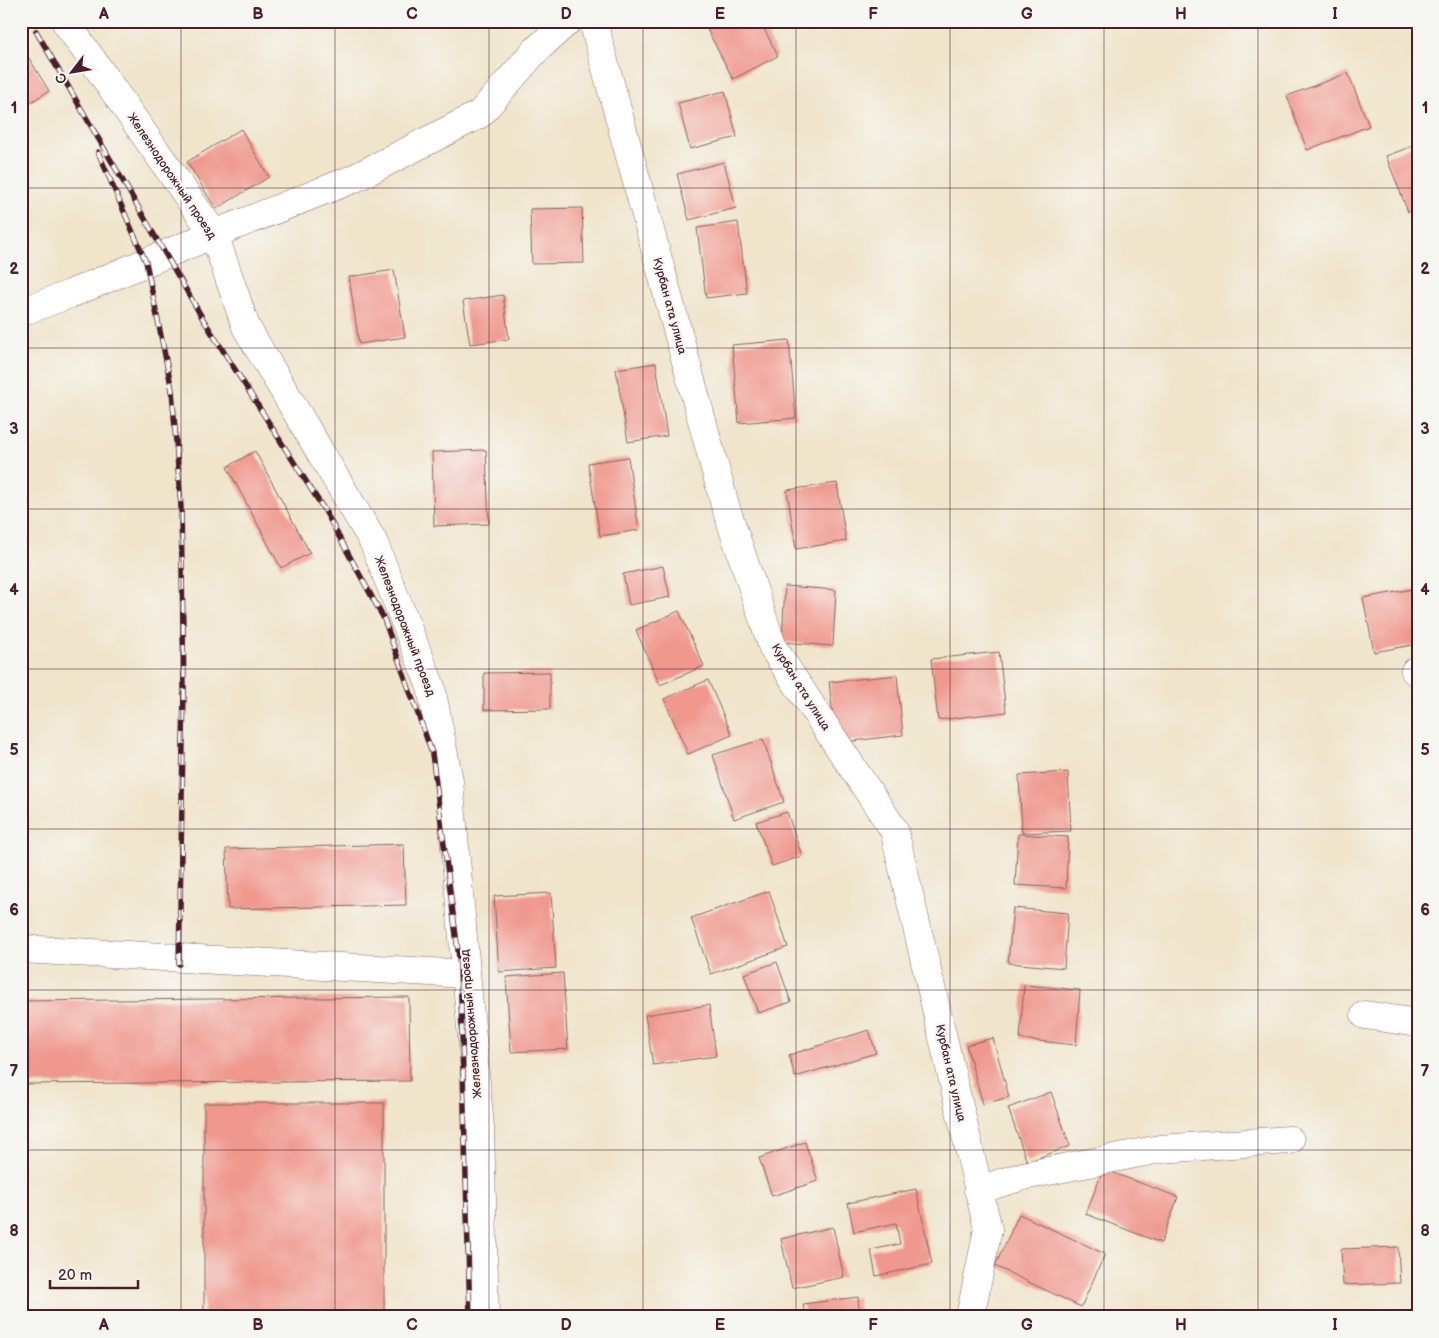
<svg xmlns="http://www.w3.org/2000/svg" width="1439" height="1338" font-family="'Balsamiq Sans',sans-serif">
  <rect width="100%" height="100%" fill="#f6f6f2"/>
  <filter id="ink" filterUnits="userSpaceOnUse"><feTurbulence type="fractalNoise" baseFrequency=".02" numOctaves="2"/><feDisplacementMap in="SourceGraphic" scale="10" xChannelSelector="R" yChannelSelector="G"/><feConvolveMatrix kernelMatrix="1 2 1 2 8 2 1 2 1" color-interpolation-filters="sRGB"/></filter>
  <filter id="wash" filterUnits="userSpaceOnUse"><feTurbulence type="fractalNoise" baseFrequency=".0096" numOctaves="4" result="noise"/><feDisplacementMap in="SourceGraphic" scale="20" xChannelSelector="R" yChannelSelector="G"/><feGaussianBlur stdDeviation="1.12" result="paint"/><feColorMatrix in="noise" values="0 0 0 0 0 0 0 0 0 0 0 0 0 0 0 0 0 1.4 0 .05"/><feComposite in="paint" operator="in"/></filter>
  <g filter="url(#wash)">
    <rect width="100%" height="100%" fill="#f0e4ca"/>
    <g id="blocks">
      <!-- building -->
      <path fill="#f0988d" d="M722,21H760L778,56L733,79L707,29Z
        M21,45L49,91L21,108Z
        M1348,73L1369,126L1307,150L1287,96Z
        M725,91L737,137L690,149L678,103Z
        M241,129L269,177L216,209L187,162Z
        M1418,144V209L1408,212L1386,156Z
        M724,162L736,208L689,220L677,174Z
        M582,208L584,263L532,264L530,209Z
        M738,222L747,293L706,298L697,228Z
        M394,270L405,337L359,344L349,277Z
        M503,295L509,339L470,344L463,301Z
        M789,340L796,418L739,423L732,345Z
        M656,363L667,436L628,442L616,369Z
        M486,450L489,524L434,526L432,452Z
        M255,451L310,553L281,568L227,467Z
        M628,457L639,530L600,536L588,463Z
        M837,483L846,541L796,549L787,490Z
        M663,566L670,597L629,605L623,574Z
        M785,586L836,590L833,646L782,642Z
        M1418,588V644L1374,652L1363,598Z
        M679,611L704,666L660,685L636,630Z
        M999,652L1006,712L938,720L931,659Z
        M550,672V709L484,710V673Z
        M897,675L903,735L836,743L829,682Z
        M708,680L732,735L688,754L664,699Z
        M763,739L784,802L734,819L713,755Z
        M1068,772L1071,831L1022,833L1019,775Z
        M787,812L802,856L772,866L756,822Z
        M1018,834L1068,837L1066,888L1015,885Z
        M404,844L406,905L228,909L226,849Z
        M769,891L788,947L711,974L691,918Z
        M551,893L556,968L499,972L494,896Z
        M1013,908L1068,913L1064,968L1008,963Z
        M777,962L791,1002L758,1013L744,974Z
        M563,973L568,1049L511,1052L506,977Z
        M1024,985L1080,990L1076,1045L1020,1039Z
        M409,997L410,1081L21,1084V1001Z
        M709,1005L716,1056L653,1065L645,1015Z
        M869,1030L876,1053L795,1077L789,1055Z
        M993,1038L1009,1097L983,1104L966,1045Z
        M1051,1092L1070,1146L1027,1162L1008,1108Z
        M204,1103H384V1317H204Z
        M805,1142L818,1181L772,1196L759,1158Z
        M1103,1169L1178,1197L1161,1243L1086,1214Z
        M916,1189L932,1264L876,1276L871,1250L900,1244L896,1223L854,1232L848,1203Z
        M1019,1214L1105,1254L1081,1307L995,1266Z
        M833,1227L844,1277L792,1288L781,1239Z
        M1398,1247L1400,1283L1343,1285L1341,1249Z
        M858,1297L860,1317H805L803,1304Z"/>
    </g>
  </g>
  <g filter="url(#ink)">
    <use href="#blocks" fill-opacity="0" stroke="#846463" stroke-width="1"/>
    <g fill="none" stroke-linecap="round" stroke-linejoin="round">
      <!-- minor casing -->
      <g stroke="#846463" stroke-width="29">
        <path id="minor" d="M65,21L214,234L246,327L373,541L431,687L449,781L480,1128L485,1317
          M593,21L725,505L773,648L894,830L988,1229L970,1317
          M21,312L70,294L214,234L353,179L480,114L535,51L568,21
          M1415,671L1418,670
          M21,949L466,974
          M1365,1015L1418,1023
          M978,1190L1023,1176L1160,1149L1290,1140"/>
      </g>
      <!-- minor -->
      <use href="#minor" stroke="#fff" stroke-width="28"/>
      <!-- rail casing -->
      <g stroke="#4a1f2b" stroke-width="5.5">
        <path id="rail" d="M36,31L203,319L325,511L384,619L432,753L460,966L470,1317
          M98,152L146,262L172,390L181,507L184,690L179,964"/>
      </g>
      <!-- rail -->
      <use href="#rail" stroke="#f6f6f2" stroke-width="4" stroke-dasharray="11" stroke-linecap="butt"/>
    </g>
  </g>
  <!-- grid -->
  <path fill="none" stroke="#4a1f2b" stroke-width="1" stroke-opacity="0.55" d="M181,21V1317M335,21V1317M489,21V1317M643,21V1317M796,21V1317M950,21V1317M1104,21V1317M1258,21V1317M21,188H1418M21,348H1418M21,509H1418M21,669H1418M21,829H1418M21,990H1418M21,1150H1418"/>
  <g text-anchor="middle" stroke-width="4.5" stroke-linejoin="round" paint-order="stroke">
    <!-- street labels -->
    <g font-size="12" fill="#4a1f2b" stroke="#f6f6f2">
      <text transform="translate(172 176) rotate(56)" y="4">Железнодорожный проезд</text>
      <text transform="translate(670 306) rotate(75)" y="4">Курбан ата улица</text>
      <text transform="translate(405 626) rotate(69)" y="4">Железнодорожный проезд</text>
      <text transform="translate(801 687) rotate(58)" y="4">Курбан ата улица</text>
      <text transform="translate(471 1024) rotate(-95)" y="4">Железнодорожный проезд</text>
      <text transform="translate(951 1073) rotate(77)" y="4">Курбан ата улица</text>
    </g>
  </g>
  <!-- margin -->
  <rect width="1439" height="1338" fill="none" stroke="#f6f6f2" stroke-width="55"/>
  <!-- north arrow -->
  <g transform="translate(72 72) rotate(239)" stroke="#f6f6f2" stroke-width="4" paint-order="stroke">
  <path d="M0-4L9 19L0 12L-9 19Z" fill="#4a1f2b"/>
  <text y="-8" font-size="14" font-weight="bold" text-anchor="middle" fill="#4a1f2b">С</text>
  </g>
  <!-- scale -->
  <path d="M50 1280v8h88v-8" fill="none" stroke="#4a1f2b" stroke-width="2.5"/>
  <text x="58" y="1280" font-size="15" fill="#4a1f2b" stroke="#f6f6f2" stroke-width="4" paint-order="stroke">20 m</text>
  <rect x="28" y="28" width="1384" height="1282" fill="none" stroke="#4a1f2b" stroke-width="2"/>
  <g font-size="16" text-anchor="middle" font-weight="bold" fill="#4a1f2b">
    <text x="104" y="19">A</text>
    <text x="258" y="19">B</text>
    <text x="412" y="19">C</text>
    <text x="566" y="19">D</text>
    <text x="720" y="19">E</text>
    <text x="873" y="19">F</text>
    <text x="1027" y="19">G</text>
    <text x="1181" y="19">H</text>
    <text x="1335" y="19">I</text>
    <text x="14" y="113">1</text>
    <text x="1425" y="113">1</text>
    <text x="14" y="274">2</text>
    <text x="1425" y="274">2</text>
    <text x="14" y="434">3</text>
    <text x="1425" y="434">3</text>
    <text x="14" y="595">4</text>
    <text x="1425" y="595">4</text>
    <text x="14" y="755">5</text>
    <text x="1425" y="755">5</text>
    <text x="14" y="915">6</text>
    <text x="1425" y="915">6</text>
    <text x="14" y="1076">7</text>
    <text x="1425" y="1076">7</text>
    <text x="14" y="1236">8</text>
    <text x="1425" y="1236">8</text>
    <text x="104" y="1330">A</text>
    <text x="258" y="1330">B</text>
    <text x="412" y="1330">C</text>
    <text x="566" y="1330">D</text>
    <text x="720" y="1330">E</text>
    <text x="873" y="1330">F</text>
    <text x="1027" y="1330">G</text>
    <text x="1181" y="1330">H</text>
    <text x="1335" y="1330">I</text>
  </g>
</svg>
